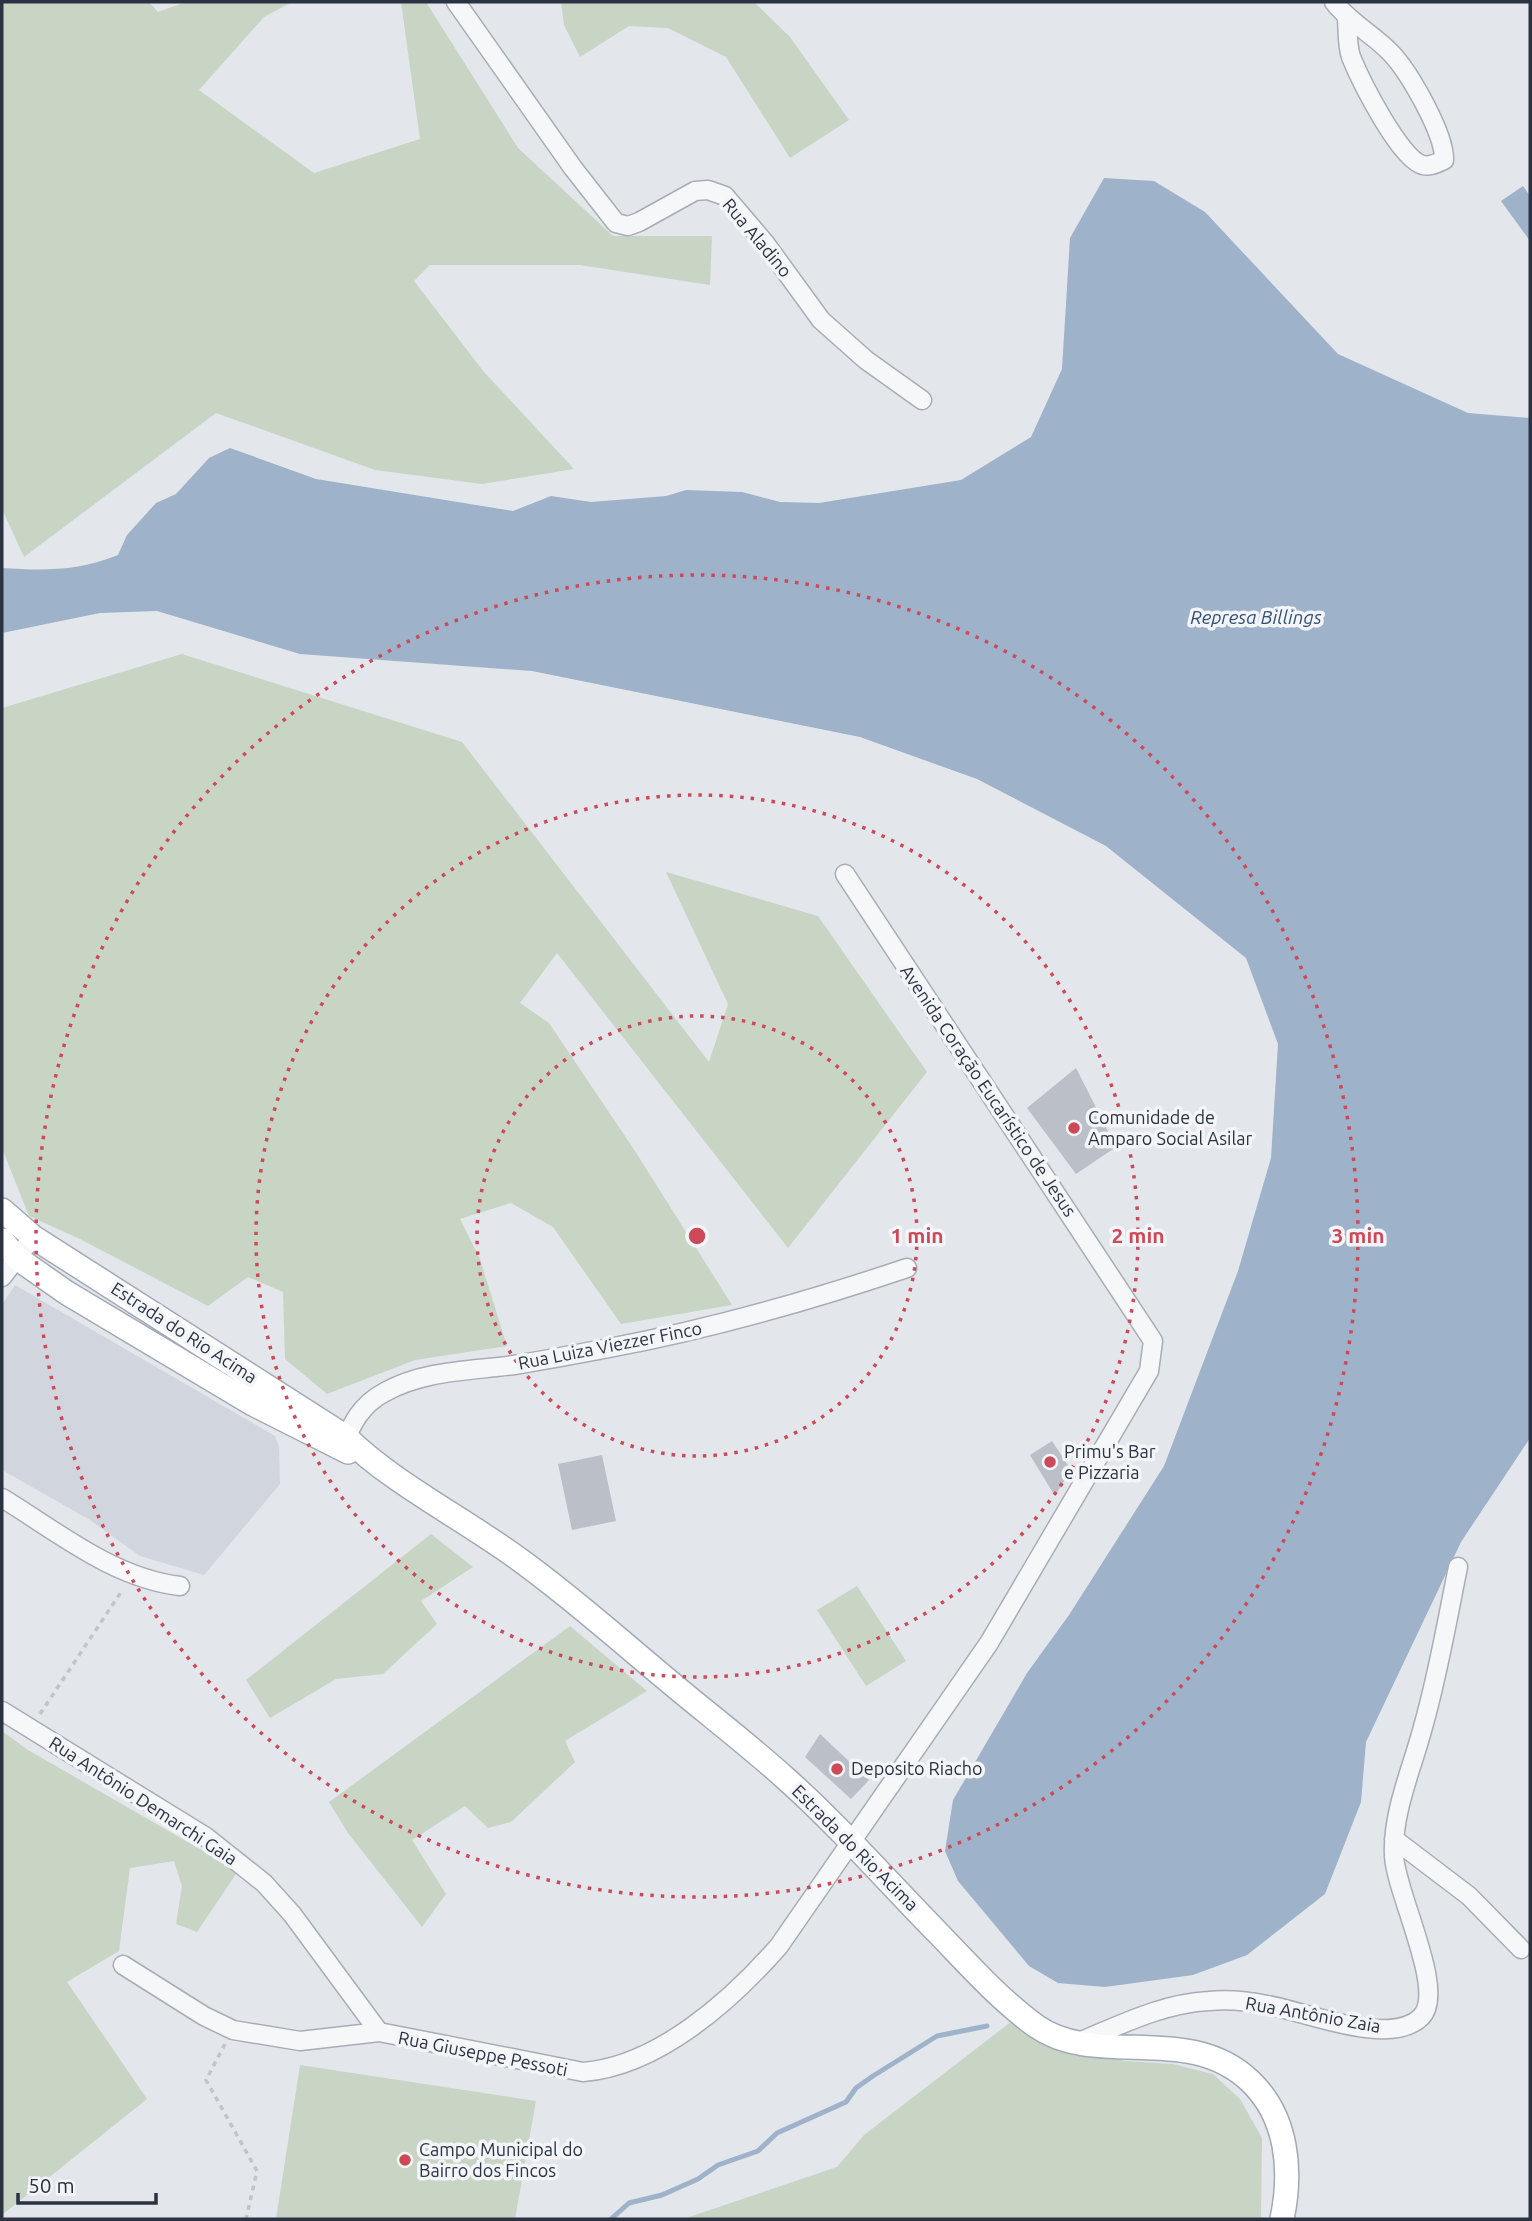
<svg xmlns="http://www.w3.org/2000/svg" width="1532" height="2221" font-family="Ubuntu,sans-serif">
  <rect width="100%" height="100%" fill="#e3e6eb"/>
  <!-- built -->
  <path fill="#d1d5dd" d="M15,1285L275,1436L279,1447L280,1484L204,1575L140,1556L90,1520L2,1470V1305Z"/>
  <!-- green -->
  <path fill="#c8d5c4" d="M2,2H149L158,12L186,2H292L264,17L199,90L314,173L420,139L401,2H426L518,148L613,236H712L710,285L580,265H430L414,281L484,372L574,469L482,484L375,470L216,413L24,557L2,509Z
    M561,2H754L790,37L849,120L790,158L726,57L668,28L629,26L580,57L564,25Z
    M182,654L462,742L709,1062L728,1004L666,872L818,916L927,1072L788,1248L557,953L520,1003L549,1023L635,1151L732,1305L621,1324L553,1227L511,1203L460,1219L480,1259L507,1346L415,1360L327,1394L285,1359L283,1292L248,1277L208,1306L80,1239L29,1216L2,1148V708Z
    M431,1534L473,1567L421,1601L437,1624L383,1674L336,1679L270,1718L246,1680Z
    M857,1586L906,1661L866,1686L817,1610Z
    M570,1626L647,1691L565,1741L575,1762L511,1822L488,1828L465,1806L412,1840L446,1894L422,1927L348,1833L329,1802Z
    M2,1731L28,1750L238,1871L197,1932L176,1924L182,1886L174,1861L130,1868L119,1951L67,1982L147,2099L2,2215Z
    M1016,2018L1078,2049L1125,2061L1173,2064L1213,2074L1240,2099L1262,2138L1261,2219H683L837,2167L864,2135Z
    M300,2065L536,2101L515,2219H276Z"/>
  <!-- water -->
  <path fill="#9eb2ca" d="M1104,178L1154,181L1205,212L1338,354L1468,413L1530,418V1438L1461,1542L1366,1742L1361,1802L1325,1894L1247,1955L1193,1975L1105,1987L1058,1983L1029,1966L958,1881L945,1851L953,1800L1027,1673L1069,1615L1164,1466L1238,1271L1271,1158L1278,1044L1246,958L1106,846L977,779L860,737L532,671L300,654L157,611L100,613L2,633V568C43,571 79,571 118,555L127,535L156,503L176,494L209,458L230,448L316,479L513,511L551,496L591,502L666,496L686,490L742,492L780,502L819,503L961,480L1031,437L1062,369L1070,238Z
    M1523,186L1530,196V241L1501,201Z"/>
  <g fill="none" stroke-linecap="round" stroke-linejoin="round">
    <!-- stream -->
    <path stroke="#9eb2ca" stroke-width="5" d="M611,2219L629,2203L662,2195L698,2179L718,2165L758,2151L777,2133L846,2102L856,2088L873,2076L937,2036L987,2026"/>
  </g>
  <!-- building -->
  <path fill="#babfc8" d="M1076,1068L1116,1147L1076,1174L1027,1108Z
    M1052,1441L1071,1470L1055,1496L1030,1455Z
    M602,1455L616,1521L572,1530L558,1464Z
    M820,1734L869,1780L851,1799L805,1757Z"/>
  <g fill="none" stroke-linecap="round" stroke-linejoin="round">
    <!-- minor casing -->
    <g stroke="#a8adb5" stroke-width="21">
      <path id="minor" d="M456,2L573,168L616,223L628,226L639,222L695,191L708,190L725,196L765,243L821,320L866,360L922,400
        M1334,2C1350,23 1373,34 1391,53C1409,72 1445,134 1444,160C1437,163 1430,167 1423,165C1400,160 1360,79 1351,57C1347,45 1348,31 1347,19
        M2,1277L33,1237
        M341,1449C352,1424 360,1405 385,1392C425,1370 470,1371 514,1365C546,1360 577,1354 609,1348C711,1329 809,1301 907,1268
        M2,1498C58,1532 113,1578 180,1586
        M2,1711L206,1837L264,1883L292,1914L379,2032
        M1394,1839L1469,1896L1521,1949
        M123,1965L204,2016L233,2030L300,2041L379,2032L583,2072C658,2066 731,2001 779,1946L989,1643L1149,1371L1153,1341L845,874
        M1079,2042C1120,2025 1164,2003 1209,2001C1229,1999 1248,2001 1267,2005C1304,2011 1390,2048 1421,2017C1447,1992 1396,1894 1394,1856C1392,1812 1412,1769 1423,1727C1438,1675 1447,1621 1458,1567"/>
    </g>
    <!-- major casing -->
    <g stroke="#a2a9b7" stroke-width="26">
      <path id="major" d="M2,1210L33,1237L346,1437C392,1483 466,1520 520,1560C570,1596 617,1638 665,1678C704,1711 745,1742 784,1777C838,1825 887,1881 938,1933C969,1965 1000,2000 1036,2026C1097,2069 1188,2022 1250,2081C1288,2117 1292,2171 1282,2219
        M2,1240L17,1258L67,1293L253,1404L348,1452"/>
    </g>
    <!-- path -->
    <path stroke="#c1c4ca" stroke-width="3.5" stroke-dasharray="5 5" stroke-linecap="butt" d="M40,1714L123,1589
      M225,2044L206,2080L257,2171L246,2219"/>
    <!-- minor -->
    <use href="#minor" stroke="#f6f7f9" stroke-width="18"/>
    <!-- major -->
    <use href="#major" stroke="#fff" stroke-width="23"/>
  </g>
  <!-- distance rings -->
  <g fill="none" stroke="#ce4958" stroke-width="3.5" stroke-dasharray="3.5 7">
    <circle cx="697" cy="1236" r="220"/>
    <circle cx="697" cy="1236" r="441"/>
    <circle cx="697" cy="1236" r="661"/>
  </g>
  <!-- markers -->
  <g fill="#ce4958" stroke="#f3f5f8" stroke-width="2.5">
    <circle cx="1074" cy="1128" r="7"/>
    <circle cx="1050" cy="1462" r="7"/>
    <circle cx="837" cy="1769" r="7"/>
    <circle cx="405" cy="2160" r="7"/>
  </g>
  <g text-anchor="middle" stroke-width="7" stroke-linejoin="round" paint-order="stroke">
    <!-- street labels -->
    <g font-size="18" fill="#2b3343" stroke="#f3f5f8">
      <text transform="translate(757 238) rotate(50)" y="6">Rua Aladino</text>
      <text transform="translate(988 1091) rotate(56)" y="6">Avenida Coração Eucarístico de Jesus</text>
      <text transform="translate(184 1333) rotate(33)" y="6">Estrada do Rio Acima</text>
      <text transform="translate(610 1346) rotate(-11)" y="6">Rua Luiza Viezzer Finco</text>
      <text transform="translate(143 1801) rotate(33)" y="6">Rua Antônio Demarchi Gaia</text>
      <text transform="translate(855 1848) rotate(45)" y="6">Estrada do Rio Acima</text>
      <text transform="translate(1313 2015) rotate(10)" y="6">Rua Antônio Zaia</text>
      <text transform="translate(483 2054) rotate(11)" y="6">Rua Giuseppe Pessoti</text>
    </g>
    <!-- poi labels -->
    <g font-size="18" fill="#2b3343" stroke="#f3f5f8" text-anchor="start">
      <text x="1088" y="1124">Comunidade de<tspan x="1088" dy="21">Amparo Social Asilar</tspan></text>
      <text x="1064" y="1458">Primu's Bar<tspan x="1064" dy="21">e Pizzaria</tspan></text>
      <text x="851" y="1775">Deposito Riacho</text>
      <text x="419" y="2156">Campo Municipal do<tspan x="419" dy="21">Bairro dos Fincos</tspan></text>
    </g>
    <!-- water labels -->
    <g font-size="19" font-style="italic" fill="#345077" stroke="#f3f5f8">
      <text x="1256" y="624">Represa Billings</text>
    </g>
  </g>
  <circle cx="697" cy="1236" r="10" fill="#ce4958" stroke="#f3f5f8" stroke-width="3.5"/>
  <g font-size="21" text-anchor="middle" font-weight="bold" fill="#ce4958" stroke="#f3f5f8" stroke-width="7" stroke-linejoin="round" paint-order="stroke">
    <text x="917" y="1243">1 min</text>
    <text x="1138" y="1243">2 min</text>
    <text x="1358" y="1243">3 min</text>
  </g>
  <!-- border -->
  <rect width="1532" height="2221" fill="none" stroke="#2b3343" stroke-width="7"/>
  <!-- scale -->
  <path d="M18 2193v10h138v-10" fill="none" stroke="#2b3343" stroke-width="3.5"/>
  <text x="28" y="2193" font-size="21" fill="#2b3343" stroke="#f3f5f8" stroke-width="5" paint-order="stroke">50 m</text>
</svg>
